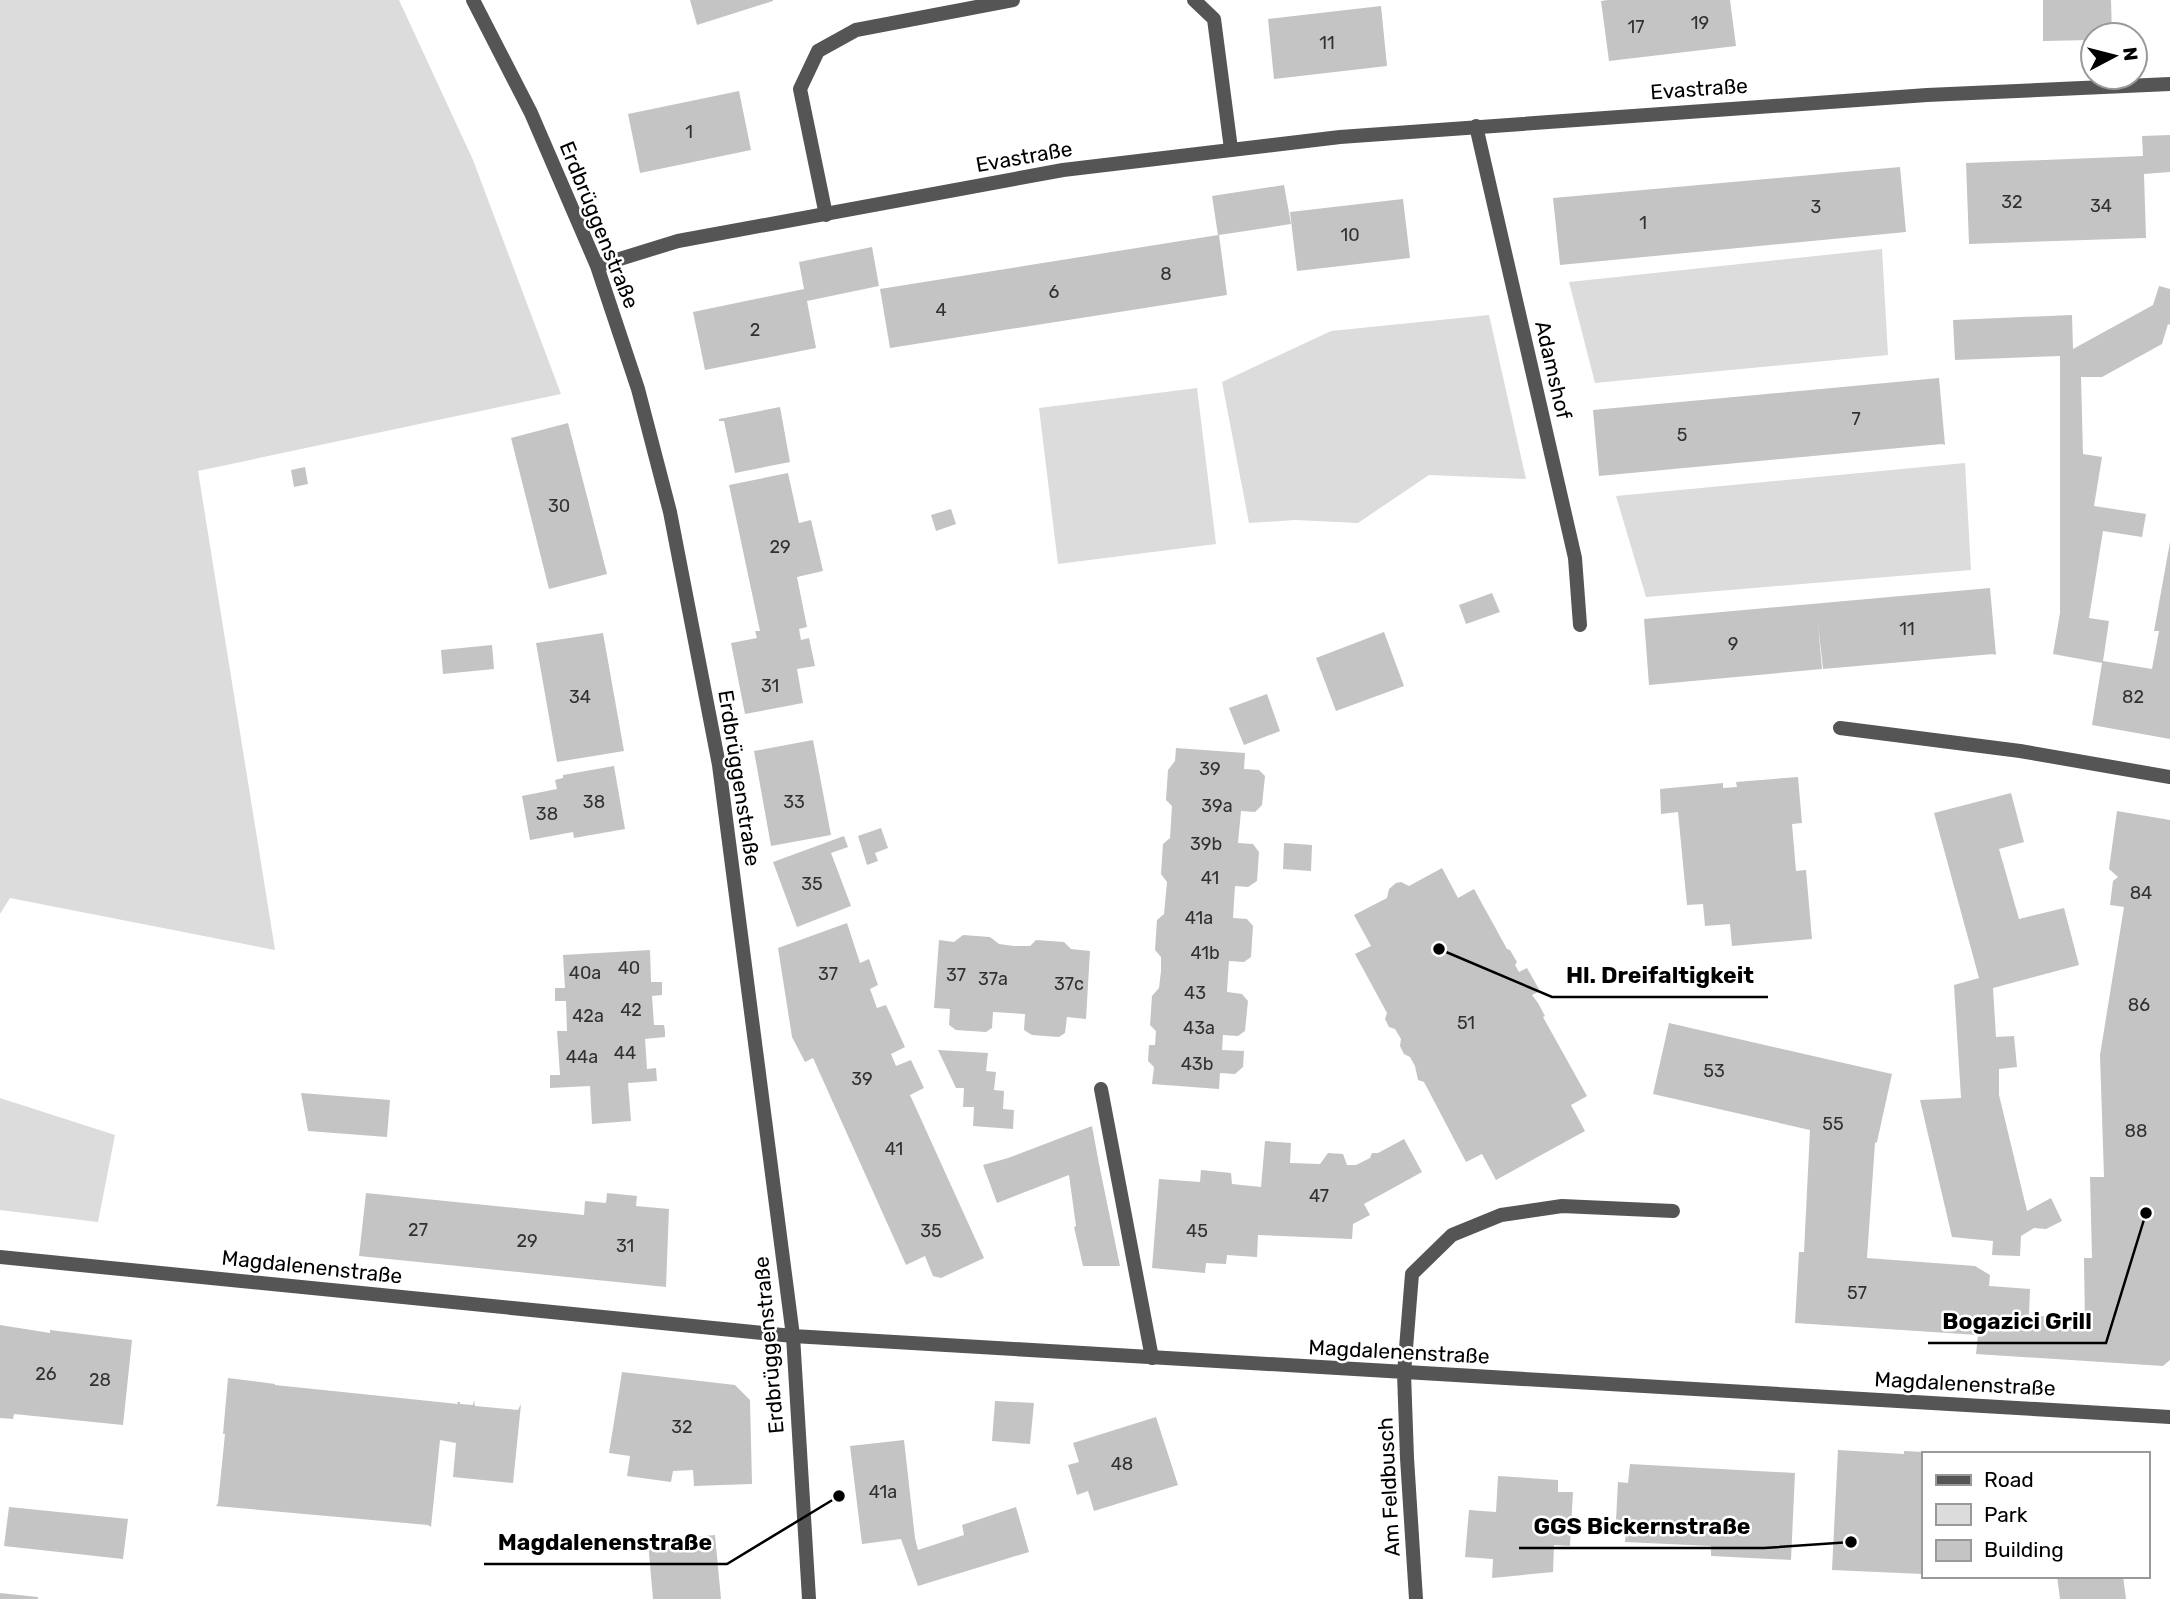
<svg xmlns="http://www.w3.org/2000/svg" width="2170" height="1599" font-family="Rubik,sans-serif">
  <rect width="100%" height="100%" fill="#fff"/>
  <!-- green -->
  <path fill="#dcdcdc" d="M0,0H399L473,160L561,394L198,471L275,950L10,898L0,914Z
    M1882,249L1888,355L1595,383L1569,282Z
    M1489,315L1526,479L1429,475L1358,523L1295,520L1249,523L1222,382L1331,331Z
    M1197,388L1216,544L1058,564L1039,408Z
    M1965,463L1971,570L1646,597L1616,496Z
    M0,1098L115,1135L98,1222L0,1210Z"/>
  <!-- building -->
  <path fill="#c4c4c4" d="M690,0H773V1L697,25Z
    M1608,0H1730L1736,46L1609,61L1601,1Z
    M2043,0H2111L2112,35H2093V40L2043,41Z
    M1381,6L1387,66L1274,79L1268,19Z
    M739,91L751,150L640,173L628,114Z
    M2170,135V172L2144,174L2146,238L1969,244L1966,163L2143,156L2142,136Z
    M1900,167L1906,232L1560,265L1553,198Z
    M1284,185L1291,224L1219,235L1227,295L890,348L880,289L1218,235L1212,196Z
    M1403,199L1410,258L1297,271L1290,212Z
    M872,247L879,286L807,301L816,348L705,370L693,312L804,289L799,262Z
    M2159,286L2170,289V325L2168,324L2162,344L2102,377H2081L2083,454L2102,457L2094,506L2146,514L2142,537L2103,531L2089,618L2109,621L2103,661L2152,669L2159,631H2154L2170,542V739L2092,725L2102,663L2053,654L2060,613V356L1955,360L1953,320L2072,315L2073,349L2153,305Z
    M1939,378L1945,445L1942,444L1599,476L1593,410Z
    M780,407L790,462L735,473L724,421H719V419Z
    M568,423L607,574L549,589L511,438Z
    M305,467L308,484L294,487L291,470Z
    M788,473L799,523L811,520L823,571L797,577L807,627L799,629L801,640L809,638L815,666L797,669L803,703L745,714L731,643L757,638L755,631H760L729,485Z
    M951,509L956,524L936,531L931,515Z
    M1990,588L1996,655L1993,654L1823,669L1818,623L1822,669L1649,685L1644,619Z
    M1492,593L1500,612L1466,624L1459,605Z
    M1384,632L1404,686L1336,711L1316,658Z
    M603,633L624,751L557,762L536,643Z
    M492,645L494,669L443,674L441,650Z
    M1267,694L1280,731L1244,745L1229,708Z
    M813,740L831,835L771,846L754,751Z
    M1176,748L1245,753L1244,769L1259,770L1265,776L1262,805L1255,812L1241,811L1238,843L1253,844L1259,852L1257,881L1248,887L1235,886L1233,918L1247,919L1253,926L1251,957L1244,962L1229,961L1228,975L1227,992L1242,994L1248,1001L1245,1031L1238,1036L1223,1035L1222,1050L1244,1051L1243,1067L1235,1074L1220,1073L1219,1089L1152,1084L1154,1067L1148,1061L1149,1045H1155L1156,1031L1150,1025L1152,996L1159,988L1161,971V957L1155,950L1157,920L1164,914L1167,882L1161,874L1163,844L1170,838L1172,806L1166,800L1168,770L1175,761Z
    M614,766L625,829L574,838L573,832L530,840L522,796L557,789L555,780L563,778V775Z
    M1798,777L1802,823L1792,824L1796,871L1806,870L1812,939L1732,946L1730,924L1705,926L1703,904L1687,905L1678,812L1661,814L1660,789L1723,783V788L1737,787L1736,782Z
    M2011,793L2024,842L1999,849L2019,919L2064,908L2079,965L1993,988L1996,1037L2014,1036L2017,1067L1999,1069V1095L2027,1211L2051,1198L2062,1221L2046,1229L2034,1228L2021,1236L2020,1256L1992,1255L1993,1241L1952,1237L1920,1100L1961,1098L1954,985L1979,978L1934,813Z
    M2117,811L2170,820V1360L2163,1366L1976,1354L1978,1335L1795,1323L1799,1252H1804L1810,1130L1653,1094L1669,1023L1892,1074L1877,1142L1875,1143L1867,1258L1975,1266L1990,1275L1989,1286L2030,1289L2029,1315L2051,1317L2050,1325L2085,1328L2084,1258H2092L2090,1177H2104L2100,1055L2124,907L2110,905L2113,881L2118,877L2109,869Z
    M881,828L888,848L875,853L878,861L867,865L858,836Z
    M844,836L848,847L831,853L851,906L797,927L773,862Z
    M1284,843L1312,845L1311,871L1283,869Z
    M1442,868L1458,898L1474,889L1507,949L1510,950L1517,962L1515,965L1519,972L1527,968L1540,991L1532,995L1538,1003L1545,1016L1543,1017L1587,1096L1571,1105L1585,1131L1496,1180L1482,1154L1466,1162L1424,1082L1418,1080L1415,1066L1410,1057L1404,1054L1400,1046L1401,1039L1395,1029L1389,1027L1385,1019L1387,1013L1355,954L1371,946L1354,915L1387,898L1389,889L1396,883L1401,882L1409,886Z
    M847,923L860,963L869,959L878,985L870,989L877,1008L886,1005L905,1047L891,1054L896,1066L911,1060L924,1088L910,1095L984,1258L941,1278L933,1276L925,1256L906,1265L813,1058L805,1062L792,1037L778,948Z
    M963,935L990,937L999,944L1014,946H1030L1036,940L1064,942L1071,949L1090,951L1086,1019L1067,1017L1065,1033L1059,1037L1032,1035L1024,1030L1025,1014L993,1012L992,1028L986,1032L956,1030L949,1025L950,1009L934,1008L939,940L954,942Z
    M650,950L651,982H662V995L652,996L654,1025H664L665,1031V1037L645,1039L647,1069L656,1068L657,1081L628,1083L631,1121L592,1124L590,1086L550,1088V1075H560L557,1031H567L566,1001H555V988H565L563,955Z
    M938,1050L988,1053L986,1071L996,1072L994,1090L1004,1091L1003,1109L1014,1110L1013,1129L973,1126L974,1107H963L964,1088H956Z
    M301,1093L390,1100L387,1137L308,1131Z
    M1092,1126L1099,1164L1120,1266H1083L1074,1227L1076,1226L1069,1175L997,1203L983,1165L1008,1158Z
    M1404,1139L1422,1172L1364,1204L1370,1215L1353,1224L1352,1239L1258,1235L1257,1257L1227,1255L1226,1264L1206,1263L1205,1273L1152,1268L1159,1179L1200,1182L1201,1170L1231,1173L1232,1184L1261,1187L1265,1141L1291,1143L1290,1163L1320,1164L1328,1153L1343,1154L1347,1165H1356L1370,1158L1372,1153H1378Z
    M366,1193L584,1215L585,1201L606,1203L607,1193L637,1196L636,1206L669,1209L666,1287L359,1256Z
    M0,1325L50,1333V1330L132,1340L123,1425L14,1414L13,1419L0,1418Z
    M622,1372L735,1385L750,1400L752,1484L694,1486L693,1470L673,1471L671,1482L627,1476L630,1456L609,1453Z
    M228,1378L275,1384V1385L458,1404L457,1402H460V1404L473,1405L474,1400L475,1406L518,1410L521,1404L513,1483L453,1477L456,1443L440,1440L431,1527L428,1525L216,1506L218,1503L225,1434H223Z
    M995,1401L1034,1403L1030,1444L992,1441Z
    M1156,1417L1178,1485L1094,1511L1088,1491L1077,1495L1068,1465L1079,1462L1073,1443Z
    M904,1440L915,1538L918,1550L964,1535L962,1525L1016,1507L1029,1552L918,1586L901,1539L862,1544L850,1446Z
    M1838,1450L1904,1454V1451L1923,1452V1574L1832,1570Z
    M1630,1464L1795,1473L1791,1560L1711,1556V1546L1625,1542L1627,1520H1616L1618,1482L1628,1483Z
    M1498,1476L1558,1480V1492H1573L1570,1546L1554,1545L1553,1572L1492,1578L1493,1559L1465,1557L1469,1510L1496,1512Z
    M9,1507L128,1519L123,1559L4,1546Z
    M715,1535L721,1599H653L648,1542Z
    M2057,1576H2123L2126,1599H2060Z
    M0,1593L38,1597V1599H0Z"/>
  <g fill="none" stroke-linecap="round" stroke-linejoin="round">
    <!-- lane -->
    <path stroke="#555" stroke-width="14" d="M1194,0L1214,19L1231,149
      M826,215L800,89L818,51L856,30L1013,0
      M1840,728L2020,751L2170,777
      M1101,1089L1152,1358
      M1404,1373L1412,1274L1452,1235L1501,1215L1562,1206L1673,1211"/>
    <!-- street -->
    <path stroke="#555" stroke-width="14" d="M473,0L531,113L597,266L638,389L670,512L719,765L793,1336L809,1599
      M1476,126L1575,558L1580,625
      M597,266L678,241L1063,170L1340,137L1927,95L2170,84
      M0,1257L793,1336L2170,1417
      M1404,1373L1407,1458L1416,1599"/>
  </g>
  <g text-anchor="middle" stroke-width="5" stroke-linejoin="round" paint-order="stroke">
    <!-- number labels -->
    <g font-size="18" fill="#313131">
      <text x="1700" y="29">19</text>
      <text x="1636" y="33">17</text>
      <text x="1327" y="49">11</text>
      <text x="689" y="138">1</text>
      <text x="2012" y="208">32</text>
      <text x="2101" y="212">34</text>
      <text x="1816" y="213">3</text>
      <text x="1643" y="229">1</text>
      <text x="1350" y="241">10</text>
      <text x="1166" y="280">8</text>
      <text x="1054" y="298">6</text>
      <text x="941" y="316">4</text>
      <text x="755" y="336">2</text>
      <text x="1856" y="425">7</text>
      <text x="1682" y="441">5</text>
      <text x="559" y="512">30</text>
      <text x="780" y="553">29</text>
      <text x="1907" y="635">11</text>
      <text x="1733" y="650">9</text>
      <text x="770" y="692">31</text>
      <text x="580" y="703">34</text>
      <text x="2133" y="703">82</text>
      <text x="1210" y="775">39</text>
      <text x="594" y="808">38</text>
      <text x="794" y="808">33</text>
      <text x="1217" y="812">39a</text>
      <text x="547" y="820">38</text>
      <text x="1206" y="850">39b</text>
      <text x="1210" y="884">41</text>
      <text x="812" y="890">35</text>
      <text x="2141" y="899">84</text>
      <text x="1199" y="924">41a</text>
      <text x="1205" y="959">41b</text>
      <text x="629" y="974">40</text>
      <text x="585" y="979">40a</text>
      <text x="828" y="980">37</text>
      <text x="956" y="981">37</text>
      <text x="993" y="985">37a</text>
      <text x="1069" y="990">37c</text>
      <text x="1195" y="999">43</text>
      <text x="2139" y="1011">86</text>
      <text x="631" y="1016">42</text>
      <text x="588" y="1022">42a</text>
      <text x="1466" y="1029">51</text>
      <text x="1199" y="1034">43a</text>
      <text x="625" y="1059">44</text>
      <text x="582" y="1063">44a</text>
      <text x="1197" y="1070">43b</text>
      <text x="1714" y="1077">53</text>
      <text x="862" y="1085">39</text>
      <text x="1833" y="1130">55</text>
      <text x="2136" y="1137">88</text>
      <text x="894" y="1155">41</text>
      <text x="1319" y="1202">47</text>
      <text x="418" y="1236">27</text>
      <text x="931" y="1237">35</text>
      <text x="1197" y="1237">45</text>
      <text x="527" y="1247">29</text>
      <text x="625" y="1252">31</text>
      <text x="1857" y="1299">57</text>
      <text x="46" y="1380">26</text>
      <text x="100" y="1386">28</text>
      <text x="682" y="1433">32</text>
      <text x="1122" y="1470">48</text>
      <text x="883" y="1498">41a</text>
    </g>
    <!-- street labels -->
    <g font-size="21" fill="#000" stroke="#fff">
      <text transform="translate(1699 89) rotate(-4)" y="7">Evastraße</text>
      <text transform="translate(1024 157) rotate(-10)" y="7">Evastraße</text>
      <text transform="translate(599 225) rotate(68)" y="7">Erdbrüggenstraße</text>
      <text transform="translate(1553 370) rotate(77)" y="7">Adamshof</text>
      <text transform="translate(739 778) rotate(81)" y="7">Erdbrüggenstraße</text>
      <text transform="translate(312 1267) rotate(6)" y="7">Magdalenenstraße</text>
      <text transform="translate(769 1345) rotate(-95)" y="7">Erdbrüggenstraße</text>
      <text transform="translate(1399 1352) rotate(3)" y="7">Magdalenenstraße</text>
      <text transform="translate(1965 1384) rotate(3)" y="7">Magdalenenstraße</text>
      <text transform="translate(1389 1487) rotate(-93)" y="7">Am Feldbusch</text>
    </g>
  </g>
  <!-- callouts -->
  <path fill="none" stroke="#000" stroke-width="2.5" d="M1439 949L1552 997H1768M2146 1213L2106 1343H1928M1851 1542L1764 1548H1519M839 1496L727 1564H484"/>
  <g fill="#000" stroke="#fff" stroke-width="2.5">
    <circle cx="1439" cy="949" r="7"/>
    <circle cx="2146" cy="1213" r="7"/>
    <circle cx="1851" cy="1542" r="7"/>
    <circle cx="839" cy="1496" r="7"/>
  </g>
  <g font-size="23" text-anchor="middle" font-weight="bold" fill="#000" stroke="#fff" stroke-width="5" stroke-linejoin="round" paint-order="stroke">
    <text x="1660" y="983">Hl. Dreifaltigkeit</text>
    <text x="2017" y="1329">Bogazici Grill</text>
    <text x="1642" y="1534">GGS Bickernstraße</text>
    <text x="605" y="1550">Magdalenenstraße</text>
  </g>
  <!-- legend -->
  <rect x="1922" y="1452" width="228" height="126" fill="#ffffff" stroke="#999999" stroke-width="2"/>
  <rect x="1936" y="1475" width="35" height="10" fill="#555555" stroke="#999999" stroke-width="2"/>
  <text x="1984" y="1487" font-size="21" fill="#000000">Road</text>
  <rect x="1936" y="1504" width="35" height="21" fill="#dcdcdc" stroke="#999999" stroke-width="2"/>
  <text x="1984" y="1522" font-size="21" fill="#000000">Park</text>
  <rect x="1936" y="1540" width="35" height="21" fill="#c4c4c4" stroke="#999999" stroke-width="2"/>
  <text x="1984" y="1557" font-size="21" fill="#000000">Building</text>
  <!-- north arrow -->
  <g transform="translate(2114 56) rotate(83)"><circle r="33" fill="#ffffff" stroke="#999999" stroke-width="2"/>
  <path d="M0-5L12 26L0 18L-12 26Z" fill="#000000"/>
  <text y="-10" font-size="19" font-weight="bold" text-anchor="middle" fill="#000000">N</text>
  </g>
</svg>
